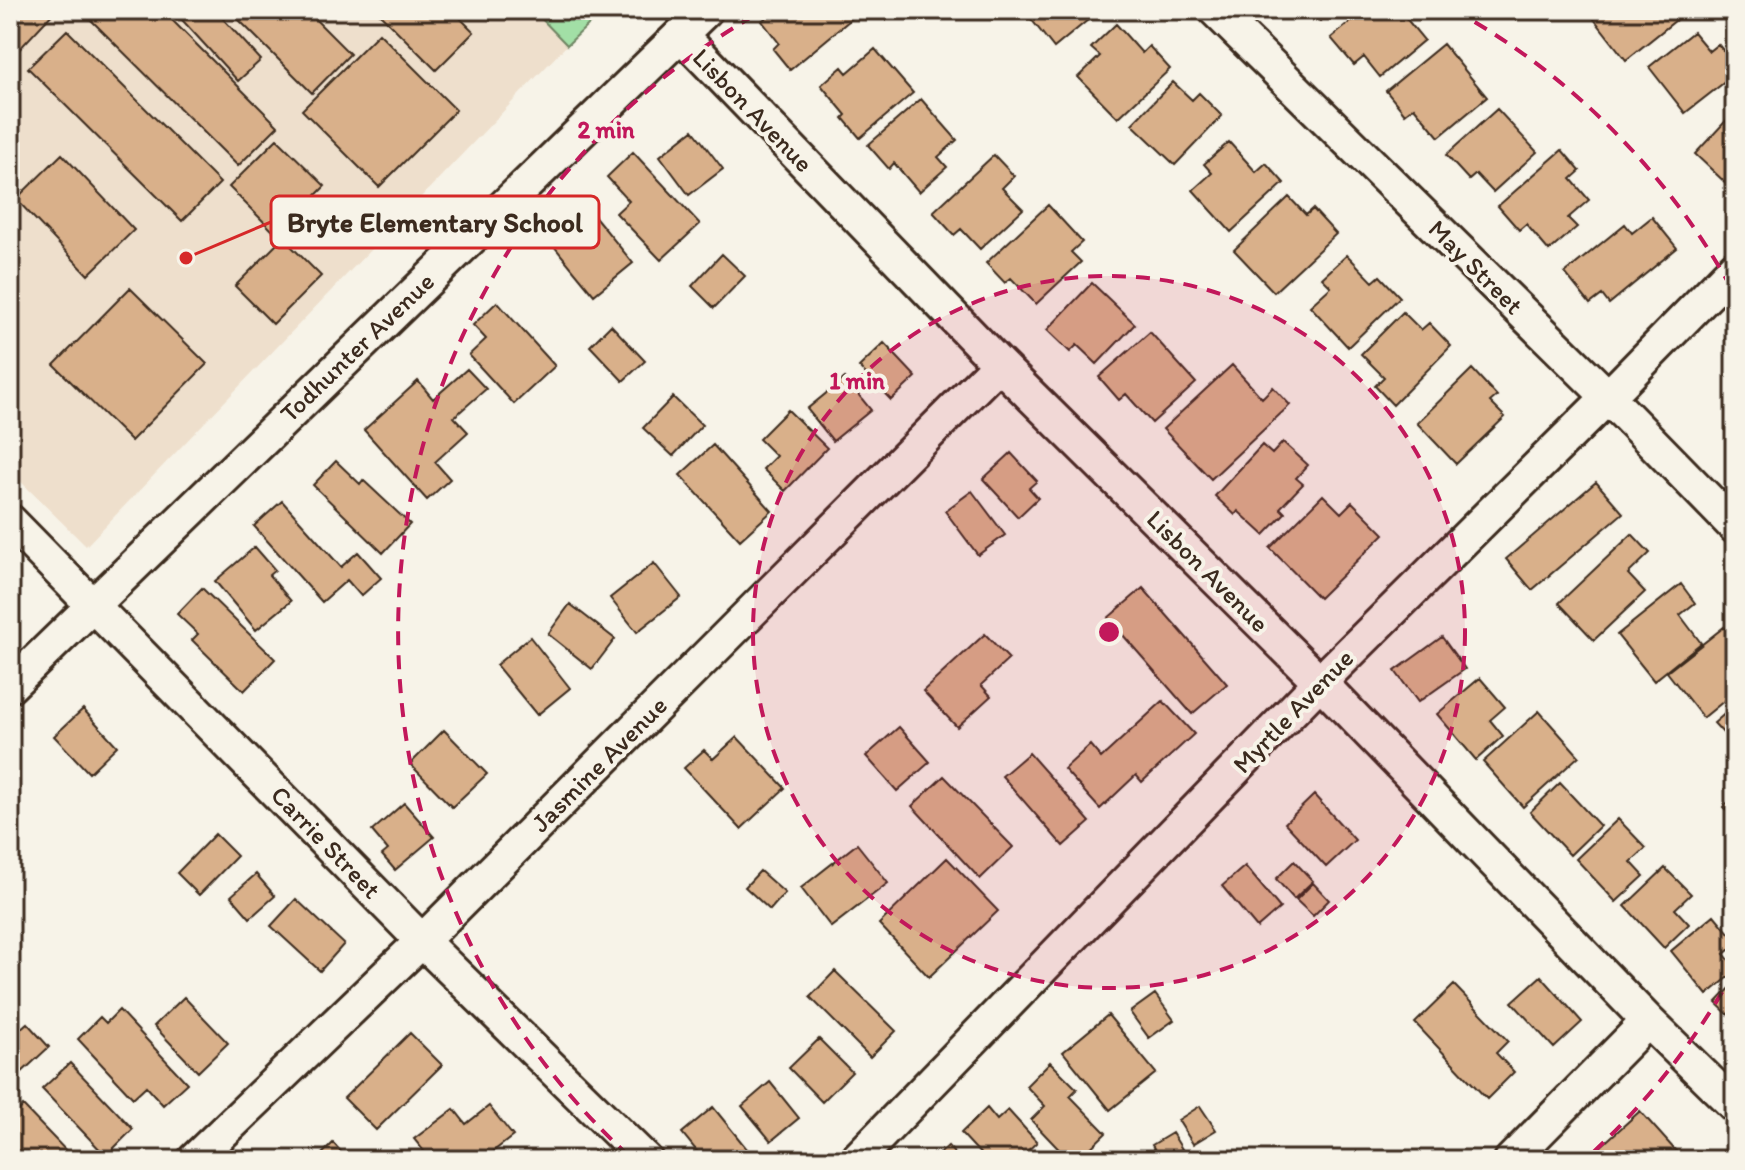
<svg xmlns="http://www.w3.org/2000/svg" width="1745" height="1170" font-family="Itim,sans-serif">
  <rect width="100%" height="100%" fill="#f7f3e8"/>
  <filter id="ink" filterUnits="userSpaceOnUse"><feTurbulence type="fractalNoise" baseFrequency=".0125" numOctaves="2"/><feDisplacementMap in="SourceGraphic" scale="16" xChannelSelector="R" yChannelSelector="G"/><feConvolveMatrix kernelMatrix="1 2 1 2 8 2 1 2 1" color-interpolation-filters="sRGB"/></filter>
  <g filter="url(#ink)">
    <!-- built -->
    <path fill="#eedfcc" d="M10,10H533L567,45L86,546L10,471Z"/>
    <!-- green -->
    <path fill="#a2dfa6" stroke="#6e8462" stroke-width="2" d="M533,10H604L567,45Z"/>
    <!-- building -->
    <path fill="#d9b08a" stroke="#3b2a1e" stroke-width="2" d="M10,10H56L16,53L10,48Z
      M97,10H162L278,126L238,166L89,18Z
      M173,10H215L261,60L238,81Z
      M229,10H306L350,54L312,93Z
      M376,10H452L474,32L436,70Z
      M775,10H862L790,70L773,49L779,43L762,21Z
      M1024,10H1100L1054,48Z
      M1311,10H1332L1320,21Z
      M1365,10H1413L1405,17L1424,40L1380,77L1364,57L1354,65L1331,38Z
      M1587,10H1668L1676,20L1626,60Z
      M1116,24L1142,53L1149,46L1170,69L1118,118L1078,77L1100,56L1091,48Z
      M67,30L220,183L182,221L28,68Z
      M1693,32L1709,51L1718,44L1735,65V74L1685,113L1649,67Z
      M379,33L456,110L379,187L302,110Z
      M1443,44L1487,97L1439,137L1414,107L1405,114L1386,91Z
      M875,49L913,93L860,138L843,118L846,115L821,85L842,67L847,73Z
      M1173,82L1192,100L1199,93L1222,116L1175,165L1132,124Z
      M921,99L957,140L938,157L947,167L919,192L894,163L889,169L868,145Z
      M1497,109L1537,152L1493,192L1476,174L1469,180L1446,155Z
      M1735,111V184L1731,188L1695,154Z
      M693,130L723,169L689,195L660,156Z
      M277,139L325,186L277,235L229,187Z
      M1229,142L1256,172L1266,163L1284,183L1231,232L1193,190L1212,173L1204,164Z
      M1562,150L1580,171L1571,179L1589,200L1568,218L1577,227L1549,251L1526,224L1519,230L1498,206Z
      M633,152L700,224L661,260L616,213L629,201L607,177Z
      M62,154L134,230L88,275L16,199Z
      M994,155L1014,176L1002,188L1023,209L980,249L961,229L954,235L933,212Z
      M1289,197L1306,215L1313,209L1336,234L1274,292L1234,250Z
      M1048,205L1082,242L1071,252L1081,262L1036,304L1011,278L1005,283L986,263Z
      M592,213L633,263L594,295L553,245Z
      M1652,217L1677,248L1609,304L1602,295L1590,304L1565,273L1625,224L1632,233Z
      M283,238L321,276L273,324L235,286Z
      M722,254L745,276L714,308L692,286Z
      M1347,255L1373,282L1380,276L1400,297L1348,347L1310,306L1331,287L1322,278Z
      M1092,283L1135,324L1097,364L1077,345L1070,352L1047,330Z
      M130,288L207,364L131,441L54,365Z
      M497,302L555,366L514,404L469,355L486,339L473,325Z
      M1403,312L1421,330L1429,323L1451,346L1393,405L1375,386L1384,377L1361,354Z
      M611,325L645,361L623,381L590,346Z
      M1150,332L1196,383L1152,423L1126,394L1119,400L1099,377Z
      M884,343L916,377L891,400L859,367Z
      M1232,365L1262,398L1273,387L1290,405L1211,479L1163,429Z
      M467,369L486,389L454,417L468,432L435,462L450,479L427,500L364,430L418,381L433,399Z
      M1472,369L1497,396L1490,402L1505,417L1456,464L1417,423Z
      M845,378L871,410L833,441L807,409Z
      M673,397L702,425L673,456L643,428Z
      M788,410L827,448L785,491L763,469L776,456L759,439Z
      M1283,442L1308,465L1296,478L1303,484L1280,508L1285,513L1264,535L1238,511L1235,515L1215,496L1262,445L1272,454Z
      M713,445L772,511L740,540L680,475Z
      M1011,453L1037,481L1029,488L1038,498L1018,517L983,479Z
      M336,461L360,484L363,480L410,524L383,553L313,485Z
      M1596,482L1623,513L1532,590L1506,559Z
      M972,491L1005,535L978,555L945,511Z
      M1323,495L1341,513L1352,502L1384,534L1319,598L1270,548Z
      M282,501L341,567L358,552L381,578L361,596L347,580L322,602L254,526Z
      M1632,534L1650,553L1628,574L1645,592L1594,640L1559,603Z
      M255,547L275,570L269,575L291,601L256,630L215,581Z
      M654,563L681,597L637,632L610,598Z
      M1681,584L1695,603L1680,615L1701,643L1654,681L1617,635Z
      M202,588L275,659L244,691L192,640L198,634L177,614Z
      M1143,588L1227,684L1192,714L1108,618Z
      M570,604L615,639L592,669L548,634Z
      M1724,627L1735,641V656L1729,661L1735,669V692L1703,718L1667,672Z
      M985,634L1009,659L981,685L991,696L957,727L923,691Z
      M530,637L570,688L537,715L496,665Z
      M1442,637L1465,669L1418,702L1395,671Z
      M1480,678L1505,707L1490,720L1503,736L1476,760L1437,714Z
      M1163,701L1194,734L1142,782L1136,775L1100,809L1064,769L1090,745L1101,758Z
      M1735,705V746L1714,723Z
      M83,709L117,746L89,773L54,736Z
      M1539,711L1579,756L1523,807L1483,762Z
      M899,727L930,762L897,791L866,756Z
      M444,730L487,774L452,807L410,764Z
      M737,737L785,788L741,829L684,768L704,750L713,759Z
      M1029,753L1090,822L1063,846L1002,776Z
      M944,776L1013,847L980,879L912,806Z
      M1560,783L1600,826L1570,855L1530,812Z
      M1314,795L1355,840L1326,867L1285,823Z
      M1735,796V819L1723,807Z
      M404,803L434,837L395,870L382,855L388,850L372,831Z
      M1618,819L1646,848L1631,862L1644,876L1616,902L1576,859Z
      M215,834L237,856L199,895L177,873Z
      M857,844L888,883L831,927L801,888Z
      M947,858L998,911L929,977L879,924Z
      M1294,861L1313,881L1294,899L1276,879Z
      M1245,866L1280,908L1257,928L1222,886Z
      M1665,868L1691,894L1675,909L1689,924L1664,948L1625,906Z
      M760,871L785,893L770,910L745,887Z
      M256,874L275,896L250,918L231,896Z
      M1313,883L1329,900L1313,916L1296,900Z
      M296,899L344,944L320,971L271,926Z
      M1714,915L1735,940V945L1724,954L1735,967V972L1707,995L1671,951Z
      M835,971L896,1031L870,1057L810,997Z
      M1541,976L1582,1022L1554,1048L1512,1002Z
      M1735,983V1021L1716,1003Z
      M1454,985L1508,1041L1496,1053L1514,1072L1487,1099L1415,1023Z
      M1155,994L1174,1020L1149,1038L1130,1012Z
      M184,997L228,1043L198,1072L154,1026Z
      M119,1010L187,1083L163,1105L146,1086L133,1098L78,1039L100,1017L106,1023Z
      M1108,1015L1156,1073L1110,1110L1063,1052Z
      M27,1023L49,1047L20,1074L10,1064V1038Z
      M410,1033L442,1065L376,1130L344,1098Z
      M819,1039L852,1072L822,1102L789,1068Z
      M1050,1062L1077,1089L1070,1096L1106,1133L1078,1160H1069L1031,1120L1045,1106L1026,1086Z
      M70,1063L133,1129L106,1156L42,1089Z
      M770,1082L799,1118L771,1141L742,1106Z
      M23,1106L75,1160H10V1119Z
      M489,1106L513,1136L482,1160H431L414,1139L454,1109L466,1124Z
      M1200,1106L1216,1130L1193,1144L1178,1120Z
      M713,1107L756,1160H704L682,1133Z
      M987,1108L997,1120L1008,1110L1037,1142L1018,1160H986L961,1133Z
      M1640,1111L1684,1160H1594L1590,1156Z
      M1172,1133L1182,1149L1161,1160L1152,1145Z
      M333,1143L349,1160H316Z
      M948,1146L960,1160H933Z"/>
    <g fill="none" stroke-linecap="round" stroke-linejoin="round">
      <!-- minor casing -->
      <g stroke="#3b2a1e" stroke-width="38">
        <path id="minor" d="M1215,10L1608,397L1735,527
          M681,35L999,364L1320,682L1648,1021L1735,1106
          M10,521L422,941L646,1160
          M10,686L706,10
          M194,1160L422,941L999,364
          M856,1160L1320,682L1608,397L1735,267
          M1511,1160L1648,1021"/>
      </g>
      <!-- minor -->
      <use href="#minor" stroke="#f7f3e8" stroke-width="32"/>
    </g>
  </g>
  <!-- distance rings -->
  <circle cx="1109" cy="632" r="356" fill="#c2185b" fill-opacity=".12"/>
  <g fill="none" stroke="#c2185b" stroke-width="4" stroke-dasharray="14 10">
    <circle cx="1109" cy="632" r="356"/>
    <path d="M1734 971A711 711 0 0 1 1589 1156M629 1156A711 711 0 0 1 764 10M1454 10A711 711 0 0 1 1734 293"/>
  </g>
  <g text-anchor="middle" stroke-width="8" stroke-linejoin="round" paint-order="stroke">
    <!-- street labels -->
    <g font-size="26" fill="#3b2a1e" stroke="#f7f3e8">
      <text transform="translate(753 110) rotate(46)" y="9">Lisbon Avenue</text>
      <text transform="translate(1476 267) rotate(45)" y="9">May Street</text>
      <text transform="translate(357 347) rotate(-44)" y="9">Todhunter Avenue</text>
      <text transform="translate(1208 571) rotate(45)" y="9">Lisbon Avenue</text>
      <text transform="translate(1293 711) rotate(-46)" y="9">Myrtle Avenue</text>
      <text transform="translate(599 764) rotate(-45)" y="9">Jasmine Avenue</text>
      <text transform="translate(326 842) rotate(46)" y="9">Carrie Street</text>
    </g>
  </g>
  <circle cx="1109" cy="632" r="12" fill="#c2185b" stroke="#f7f3e8" stroke-width="4"/>
  <g font-size="24" text-anchor="middle" font-weight="bold" fill="#c2185b" stroke="#f7f3e8" stroke-width="8" stroke-linejoin="round" paint-order="stroke">
    <text x="606" y="138">2 min</text>
    <text x="857" y="389">1 min</text>
  </g>
  <!-- callouts -->
  <path fill="none" stroke="#d62828" stroke-width="3" d="M186 258L271 222"/>
  <circle fill="#d62828" stroke="#f7f3e8" stroke-width="3" cx="186" cy="258" r="8"/>
  <rect fill="#f7f3e8" stroke="#d62828" stroke-width="3" x="271" y="196" width="328" height="52" rx="8"/>
  <g font-size="28" text-anchor="middle" font-weight="bold" fill="#3b2a1e">
    <text x="435" y="232">Bryte Elementary School</text>
  </g>
  <!-- margin -->
  <rect width="1745" height="1170" fill="none" stroke="#f7f3e8" stroke-width="40"/>
  <rect x="20" y="20" width="1705" height="1130" fill="none" stroke="#3b2a1e" stroke-width="3" filter="url(#ink)"/>
</svg>
